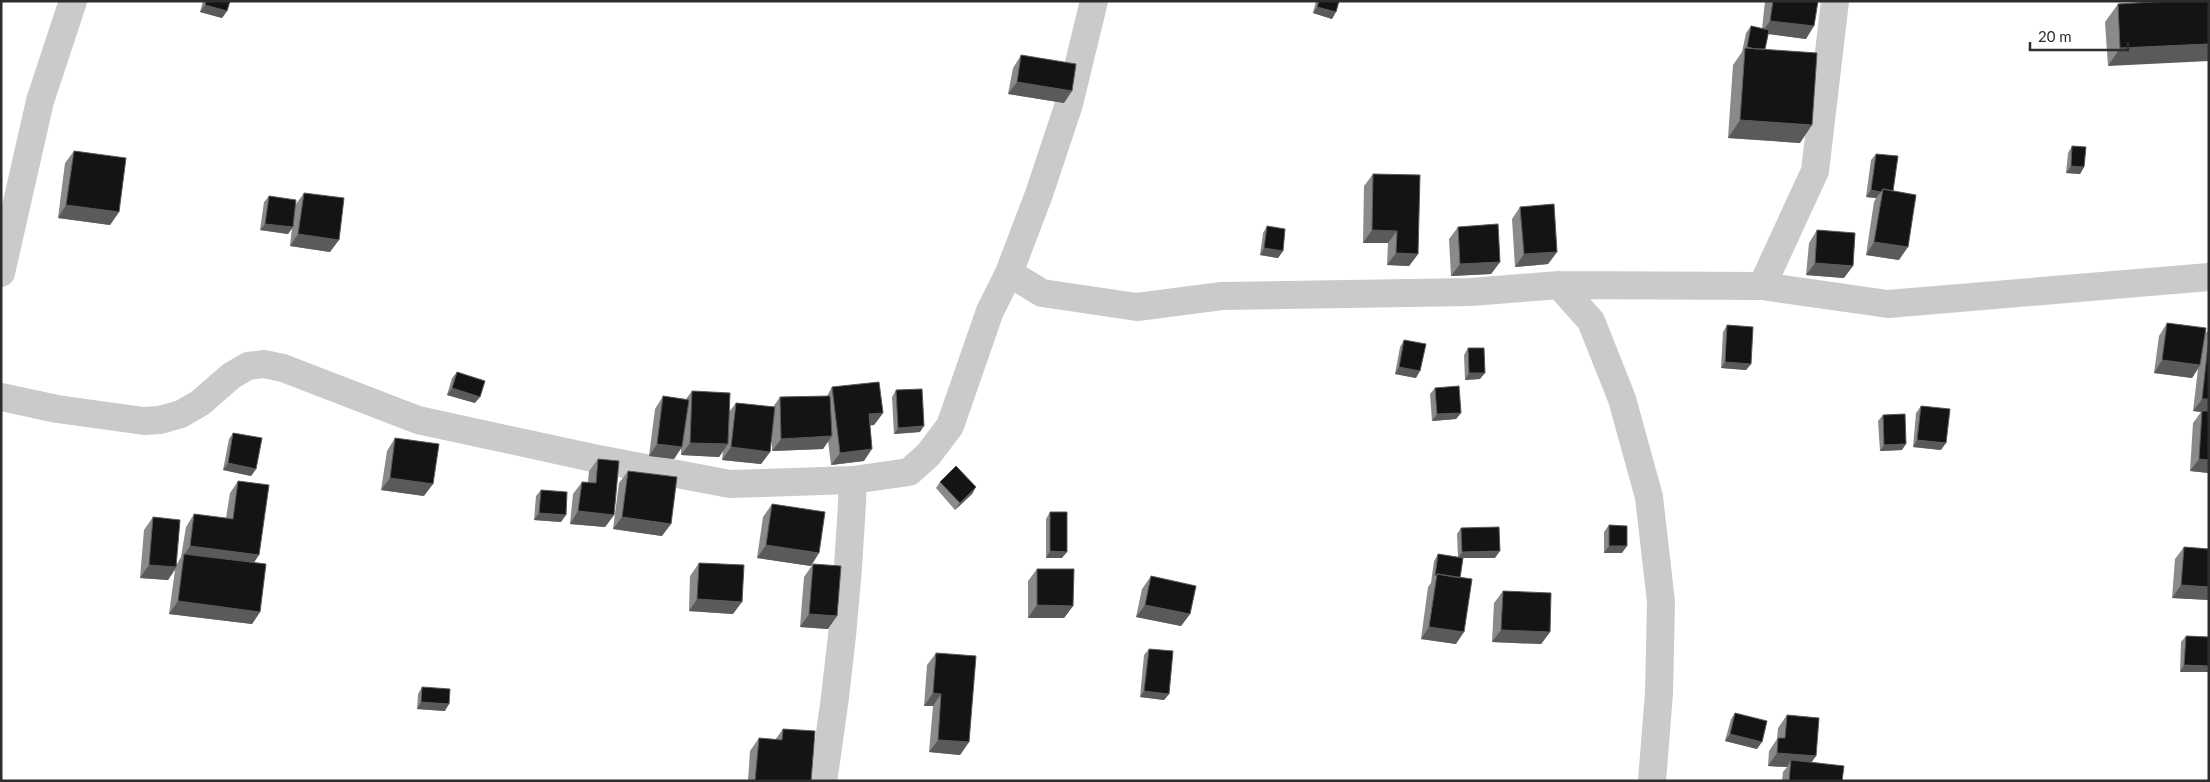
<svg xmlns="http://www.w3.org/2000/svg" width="2210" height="782" font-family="Lato,sans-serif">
  <rect width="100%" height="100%" fill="#fff"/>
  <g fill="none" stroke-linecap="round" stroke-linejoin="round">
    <!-- minor -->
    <path stroke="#cacaca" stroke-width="28" d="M1,273L40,101L73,1
      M1009,273L1042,293L1137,307L1222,296L1471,292L1559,285L1762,286L1888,304L2209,277
      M1559,285L1591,321L1622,399L1649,497L1661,602L1659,693L1652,781
      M1762,286L1815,171L1835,1
      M1,397L57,409L144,421L160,420L181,414L200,403L231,376L248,366L264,364L283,368L418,420L593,458L730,484L853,480L909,472L928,455L950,426L990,311L1009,273L1039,194L1069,104L1094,1
      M823,781C839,681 849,581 853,480"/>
  </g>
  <!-- wall -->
  <path fill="#8a8a8a" d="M203,1H230L227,11L222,18L200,12Z
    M1316,1H1339L1332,19L1313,13Z
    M1765,1H1818L1806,39L1768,34L1765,49L1800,143L1728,138L1733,65L1742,52L1746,33L1751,26L1762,29Z
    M2170,1L2108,66L2105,22L2118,4Z
    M1021,55L1064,103L1008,94L1013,68Z
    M2072,146L2084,167L2080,174L2066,173L2068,153Z
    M74,151L119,212L110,225L58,218L65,163Z
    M1876,154L1893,191L1899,260L1866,255L1874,202L1876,198L1866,197L1871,160Z
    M1373,174L1418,254L1409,266L1387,265L1388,243H1363L1364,186Z
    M304,193L330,252L290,246L292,228L288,234L260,230L264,202L269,196L296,204Z
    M1520,207L1557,252L1548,264L1515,267L1512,219Z
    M1267,226L1283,251L1278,258L1260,255L1263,233Z
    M1458,227L1500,262L1491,274L1451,276L1449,239Z
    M1817,230L1844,278L1806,275L1809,243Z
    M2167,323L2205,334L2209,329V473L2190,471L2193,423L2201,412L2193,411L2198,369L2192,378L2154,373L2159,336Z
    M1727,325L1751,364L1746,370L1721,368L1723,332Z
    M1404,340L1416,378L1395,374L1400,347Z
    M1468,348L1480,379L1465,380L1464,355Z
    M457,372L475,403L447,395L452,378Z
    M832,387L883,413L874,425H870L864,461L831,465L828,441L823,449L772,451V439L770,452L761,464L722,460L723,451L719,457L681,455V448L674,459L649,456L655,409L663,396L686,399L692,391L729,412L736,403L773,407L780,397L827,396Z
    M1435,388L1461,413L1456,419L1432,421L1430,394Z
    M896,390L920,432L894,434L892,397Z
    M1921,406L1941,450L1913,447L1916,413Z
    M1883,415L1902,450L1880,451L1878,421Z
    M233,433L256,469L251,476L223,470L229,439Z
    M395,438L424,496L381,490L387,451Z
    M598,459L614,515L605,527L570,524L573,494L582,482H588L589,471Z
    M628,471L662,536L613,529L619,483Z
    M238,481L254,562L260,612L252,624L169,614L175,570L168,580L140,578L144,530L153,517L177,564L181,557L186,527L194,514L226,518L230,493Z
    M940,482L976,487L972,494L955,510L936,488Z
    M541,490L561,522L534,520L536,496Z
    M772,504L811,566L757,558L763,517Z
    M1050,512L1062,558H1046V519Z
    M1609,525L1622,553H1604V532Z
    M1461,528L1495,558H1463L1460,578L1456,644L1421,639L1428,587L1431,583L1434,561L1438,554L1458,557L1457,534Z
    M2184,547L2209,549V600L2172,598L2175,559Z
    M699,563L733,614L689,611L690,576Z
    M813,564L828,629L800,627L804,577Z
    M1037,569L1073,606L1064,618H1028V581Z
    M1151,576L1190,614L1181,626L1136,617L1142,589Z
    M1503,591L1550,632L1541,644L1492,642L1494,603Z
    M2186,636L2209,637L2180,672L2181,642Z
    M1149,649L1169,694L1164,700L1140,697L1144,655Z
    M936,653L969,742L960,755L929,752L933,706H924L927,665Z
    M422,687L445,711L417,709L418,694Z
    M1735,713L1757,749L1725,741L1731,719Z
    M1787,715L1811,762L1842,781H1782L1783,772L1787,767L1768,766L1769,751L1777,739L1778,728Z
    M783,729L811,781H748L750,751L759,738L775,740Z"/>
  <!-- shaded-wall -->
  <path fill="#5a5a5a" d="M205,5L227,11L222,18L200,12Z
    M1317,7L1336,12L1332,19L1313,13Z
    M1770,21L1814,26L1806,39L1761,33Z
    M2209,44V61L2108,66L2120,48Z
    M1017,82L1072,91L1064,103L1008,94Z
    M1740,120L1812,125L1800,143L1728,138Z
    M2071,166L2084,167L2080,174L2066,173Z
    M1871,190L1881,192L1876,198L1866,197Z
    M66,205L119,212L110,225L58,218Z
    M265,224L293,227L288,234L260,230Z
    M1372,230L1397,231L1388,243H1363Z
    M298,234L339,240L330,252L290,246Z
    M1874,242L1908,247L1899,260L1866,255Z
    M1264,248L1283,251L1278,258L1260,255Z
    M1557,252L1548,264L1515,267L1524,254Z
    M1396,253L1418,254L1409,266L1387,265Z
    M1500,262L1491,274L1451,276L1460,264Z
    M1815,263L1853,266L1844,278L1806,275Z
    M2162,360L2200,365L2192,378L2154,373Z
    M1725,362L1751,364L1746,370L1721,368Z
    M1399,367L1420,371L1416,378L1395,374Z
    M1469,373H1485L1480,379L1465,380Z
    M452,388L480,397L475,403L447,395Z
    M2202,399H2209V413L2202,411L2201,412L2193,411Z
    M883,413L874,425L860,427L869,414Z
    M1461,413L1456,419L1432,421L1437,414Z
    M924,426L920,432L894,434L898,428Z
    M832,436L823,449L772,451L781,439Z
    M1917,440L1946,443L1941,450L1913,447Z
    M690,443L728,444L719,457L681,455Z
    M657,444L682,447L674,459L649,456Z
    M1906,444L1902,450L1880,451L1884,445Z
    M731,447L770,452L761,464L722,460Z
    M872,449L864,461L831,465L840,453Z
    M2199,459L2209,460V473L2190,471Z
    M228,463L256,469L251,476L223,470Z
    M390,478L433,484L424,496L381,490Z
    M976,487L972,494L955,510L960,503Z
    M578,511L614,515L605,527L570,524Z
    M539,513L566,515L561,522L534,520Z
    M622,517L671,524L662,536L613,529Z
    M766,545L819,553L811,566L757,558Z
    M190,546L259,555L251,567L184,555Z
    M1609,546H1627L1622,553H1604Z
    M1050,551L1067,552L1062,558H1046Z
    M1500,551L1495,558H1458L1462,552Z
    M149,565L176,567L168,580L140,578Z
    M2181,585L2209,587V600L2172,598Z
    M697,599L742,602L733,614L689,611Z
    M178,601L260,612L252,624L169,614Z
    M1037,605L1073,606L1064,618H1028Z
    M1145,605L1190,614L1181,626L1136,617Z
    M809,614L837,616L828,629L800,627Z
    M1429,627L1464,632L1456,644L1421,639Z
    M1501,630L1550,632L1541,644L1492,642Z
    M2184,665L2209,666V672H2180Z
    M1144,691L1169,694L1164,700L1140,697Z
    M933,693L941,694L933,706H924Z
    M421,702L449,704L445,711L417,709Z
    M1730,734L1762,742L1757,749L1725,741Z
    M938,740L969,742L960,755L929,752Z
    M1777,753L1816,756L1807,769L1791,760L1787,767L1768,766Z"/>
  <!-- building -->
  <path fill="#141414" stroke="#5a5a5a" d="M206,1H230L227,11L205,5Z
    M1319,1H1339L1336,12L1317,7Z
    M1773,1H1818L1814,26L1770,21Z
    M2170,1H2209V44L2120,48L2118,4Z
    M1751,26L1769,30L1765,49H1756L1747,47Z
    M1745,48L1817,53L1812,125L1740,120Z
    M1021,55L1076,64L1072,91L1017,82Z
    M2072,146L2086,147L2084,167L2071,166Z
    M74,151L126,158L119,212L66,205Z
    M1876,154L1898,156L1893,191L1883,189L1881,192L1871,190Z
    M1373,174L1420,175L1418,254L1396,253L1397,231L1372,230Z
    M1883,189L1916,195L1908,247L1874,242Z
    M304,193L344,198L339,240L298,234Z
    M269,196L296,200L293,227L265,224Z
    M1554,204L1557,252L1524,254L1520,207Z
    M1498,224L1500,262L1460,264L1458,227Z
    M1267,226L1285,229L1283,251L1264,248Z
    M1817,230L1855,233L1853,266L1815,263Z
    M2167,323L2206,328L2200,365L2162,360Z
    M1727,325L1753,327L1751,364L1725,362Z
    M2209,336V399H2202Z
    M1404,340L1426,344L1420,371L1399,367Z
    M1468,348H1484L1485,373H1469Z
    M457,372L485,381L480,397L452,388Z
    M879,382L883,413L869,414L872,449L840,453L832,387Z
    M1459,386L1461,413L1437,414L1435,388Z
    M922,389L924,426L898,428L896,390Z
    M692,391L730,393L728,444L690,443Z
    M663,396L689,400L682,447L657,444Z
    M830,396L832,436L781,439L780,397Z
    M736,403L775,407L770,452L731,447Z
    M1921,406L1950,409L1946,443L1917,440Z
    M2202,411H2209V460L2199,459Z
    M1905,414L1906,444L1884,445L1883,415Z
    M233,433L262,438L256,469L228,463Z
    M395,438L439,444L433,484L390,478Z
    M598,459L619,461L614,515L578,511L582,482L596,483Z
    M956,466L976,487L960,503L940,482Z
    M628,471L677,477L671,524L622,517Z
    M238,481L269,485L259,555L190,546L194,514L233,519Z
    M541,490L567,492L566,515L539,513Z
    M772,504L825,512L819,553L766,545Z
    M1050,512H1067V552L1050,551Z
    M153,517L180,520L176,567L149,565Z
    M1609,525L1627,526V546H1609Z
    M1499,527L1500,551L1462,552L1461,528Z
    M2184,547L2209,549V587L2181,585Z
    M184,554L266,564L260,612L178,601Z
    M1438,554L1463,558L1460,578L1437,574L1435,576Z
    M699,563L744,565L742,602L697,599Z
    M813,564L841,566L837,616L809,614Z
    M1037,569H1074L1073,606L1037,605Z
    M1437,574L1472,579L1464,632L1429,627Z
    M1151,576L1196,586L1190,614L1145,605Z
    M1503,591L1551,593L1550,632L1501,630Z
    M2186,636L2209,637V666L2184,665Z
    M1149,649L1173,651L1169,694L1144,691Z
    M936,653L976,656L969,742L938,740L941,694L933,693Z
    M422,687L450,689L449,704L421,702Z
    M1735,713L1767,721L1762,742L1730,734Z
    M1787,715L1819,718L1816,756L1777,753L1778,738H1785Z
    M783,729L815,731L811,781H755L759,738L782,740Z
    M1791,760L1844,766L1842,781H1789Z"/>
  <!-- border -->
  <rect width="2210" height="782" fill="none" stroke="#2d2d2d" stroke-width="5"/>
  <!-- scale -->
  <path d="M2030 42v8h98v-8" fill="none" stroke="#2d2d2d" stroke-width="2.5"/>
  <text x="2038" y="42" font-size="15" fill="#2d2d2d" stroke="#ffffff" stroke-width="4" paint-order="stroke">20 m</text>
</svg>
